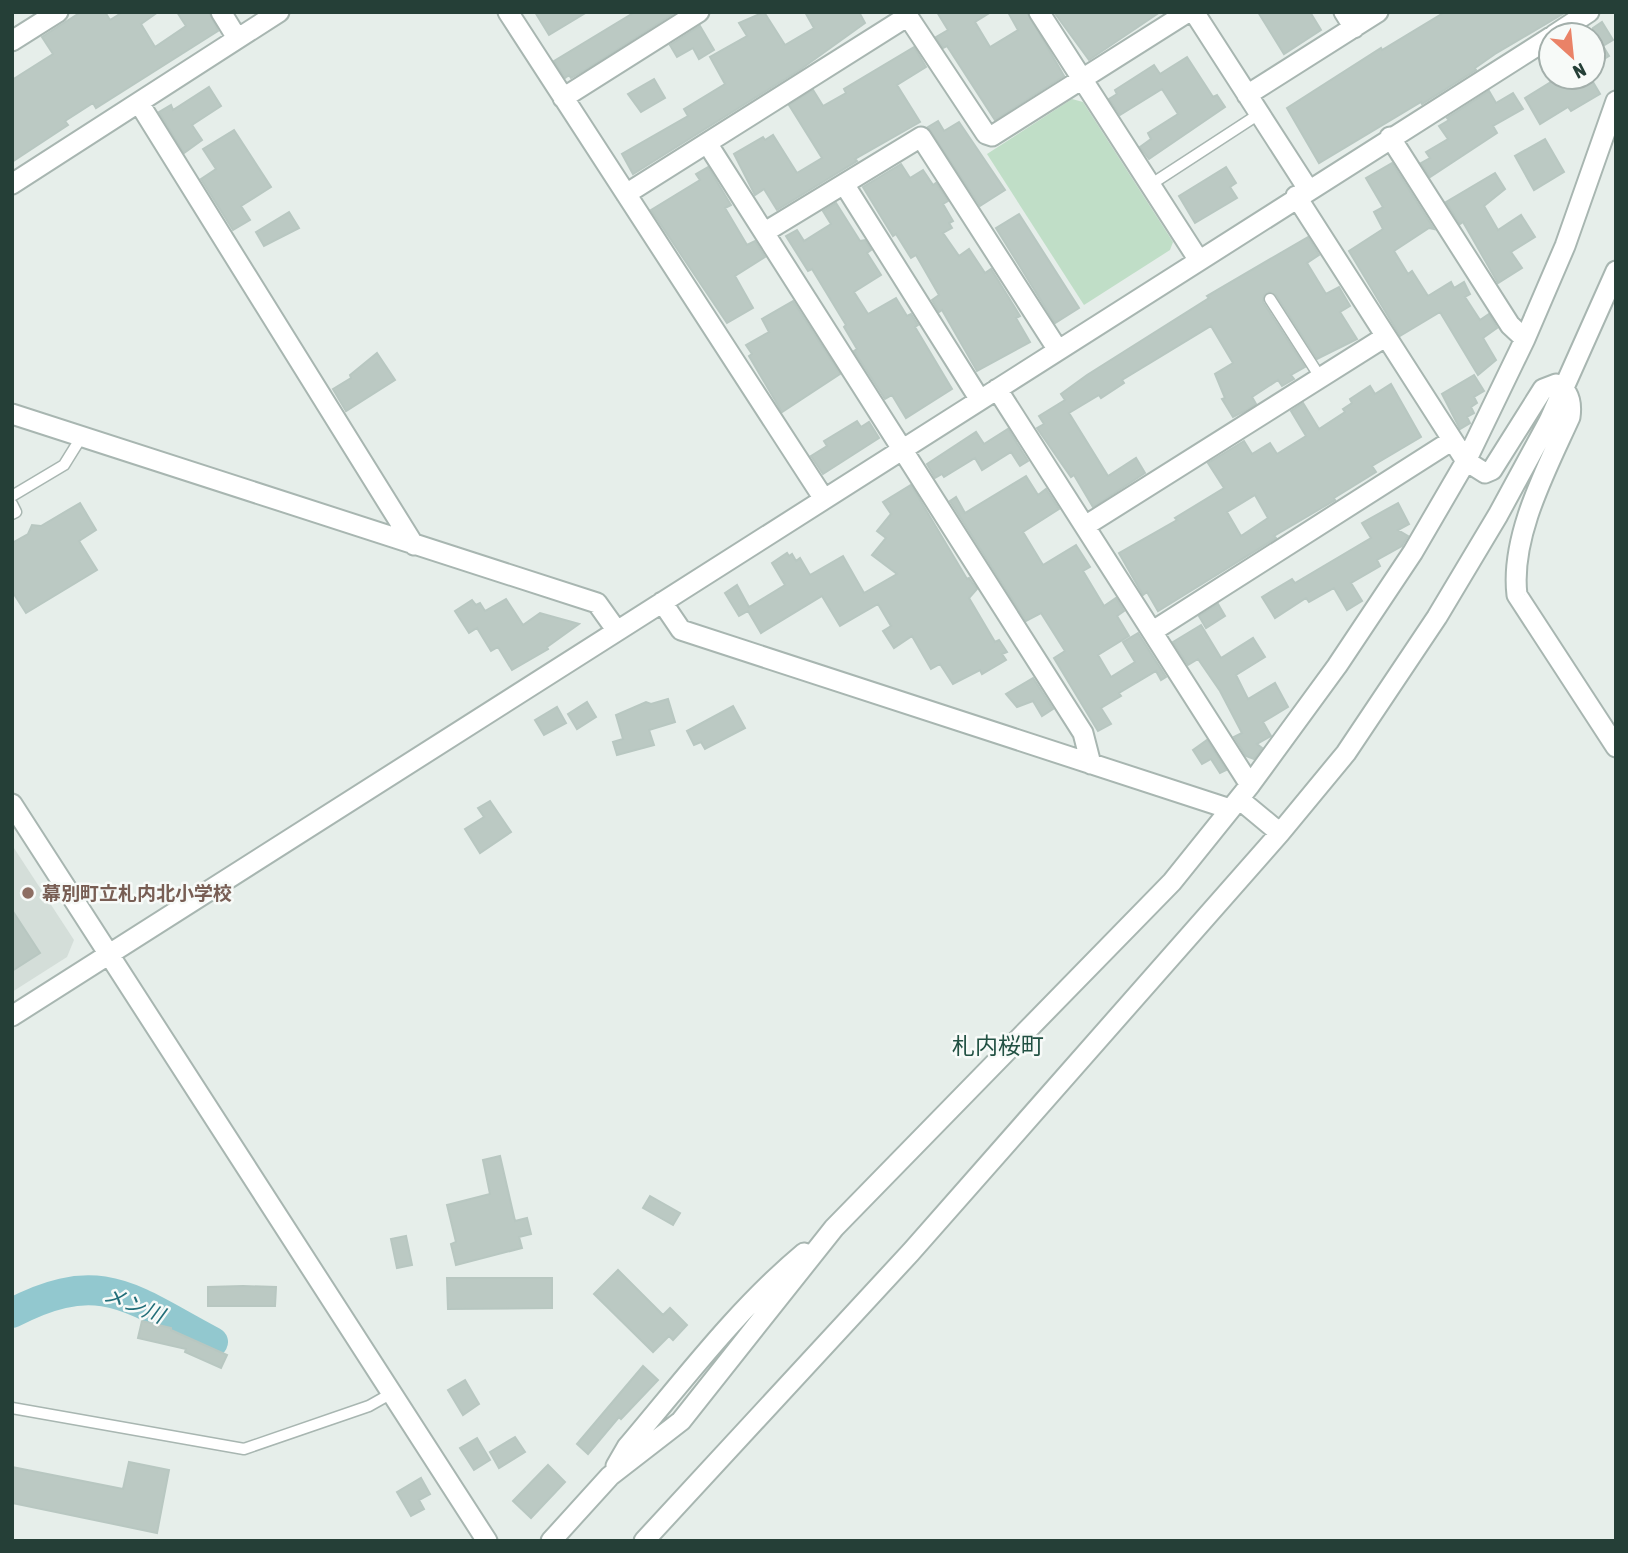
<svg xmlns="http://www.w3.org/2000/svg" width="1628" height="1553" font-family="'Asap Condensed','Noto Sans JP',sans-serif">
  <rect width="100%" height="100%" fill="#e6eeea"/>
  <!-- built -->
  <path fill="#d4ded9" d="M12,845L74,940L67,957L12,992Z"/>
  <!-- green -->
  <path fill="#c0dec7" d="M1072,99L1083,102L1173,242L1170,250L1084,305L987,154Z"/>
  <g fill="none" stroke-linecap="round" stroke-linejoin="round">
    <!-- river -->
    <path stroke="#92c8cf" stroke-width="30" d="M12,1313C102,1266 133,1300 213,1342"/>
  </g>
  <!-- building -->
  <path fill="#bbc9c3" stroke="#b8c7c1" stroke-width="2" fill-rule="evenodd" d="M81,12H105L110,20L123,12H158L141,24L155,47L186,26L177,12H209L218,31L96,108L93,103L65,121L68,125L12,162V80L53,54L42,37Z
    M535,12H587L549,35Z
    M635,12H676L585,70L571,78L569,75L565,78L554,61Z
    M764,12L785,45L814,28L805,12H859L865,23L801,69L633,174L622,154L688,116L684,109L725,84L710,57L747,36L739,23Z
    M937,12H991L975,22L990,47L1018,30L1008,12H1027L1064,76L995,120L947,46L943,48L936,37L948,30Z
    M1054,12H1160L1089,60Z
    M1258,12H1310L1321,30L1284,54Z
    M1445,12H1566L1495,54L1475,68L1476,70L1422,104L1421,102L1319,163L1287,108L1381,48L1382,50Z
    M1602,22L1613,40L1603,46L1609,56L1593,66V28Z
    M700,26L714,50L699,59L693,48L677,57L670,45Z
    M914,47L926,67L897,85L920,122L855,159L857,161L777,210L764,189L755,195L734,154L763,137L765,140L773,135L797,173L822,158L789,105L813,90L823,106L846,93L844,89Z
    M1187,57L1213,97L1217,95L1225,107L1149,159L1140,147L1151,139L1148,133L1178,114L1162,89L1120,115L1109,99L1117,94L1115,90L1154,65L1160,74Z
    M1559,77H1590L1600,94L1571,111L1568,107L1540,124L1525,98Z
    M654,79L665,98L641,112L628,94Z
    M209,87L221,106L192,125L202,140L184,153L159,112L171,105L173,110Z
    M1489,91L1496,103L1513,93L1523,109L1493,126L1497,133L1430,177L1421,163L1430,158L1426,152L1448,139L1439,126L1449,120L1447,118Z
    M938,121L944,131L959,122L1005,190L980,206L928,127Z
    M234,130L271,187L241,206L250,220L233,230L201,179L216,169L203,149Z
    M1545,139L1564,172L1534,190L1515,156Z
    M1392,163L1434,229L1429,228L1394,251L1408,274L1412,271L1428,296L1451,282L1454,288L1464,282L1470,294L1465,297L1480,320L1489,314L1497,328L1483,338L1496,360L1478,375L1440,312L1400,336L1349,251L1383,229L1374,212L1383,207L1366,178Z
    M901,164L910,178L923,170L933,185L936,183L948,201L943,204L953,221L949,223L952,228L943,233L959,256L969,249L985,273L991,269L1020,316L1016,318L1030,342L977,371L942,310L939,312L932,300L939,295L916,255L911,258L896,234L893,236L863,187Z
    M708,167L731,205L725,208L747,245L755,241L765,257L735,276L753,308L727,323L651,210L700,180L696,174Z
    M1226,167L1236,183L1230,187L1237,198L1195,223L1179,196Z
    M1495,173L1505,189L1484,206L1498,230L1521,215L1535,237L1511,252L1522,268L1498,283L1463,222L1460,224L1446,202Z
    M836,203L860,241L865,240L871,250L867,253L881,275L854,292L868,314L896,298L907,316L911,314L918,325L915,327L952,389L906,418L892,395L885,399L854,351L857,349L844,327L846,325L812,269L808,271L786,236L797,230L804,241L831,224L823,211Z
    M289,212L299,228L264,246L256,232Z
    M1019,214L1079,308L1055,323L996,228Z
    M1308,237L1319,255L1307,263L1326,294L1339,287L1350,306L1340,312L1357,339L1317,359L1276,295L1269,292L1264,295L1263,302L1305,367L1291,375L1294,379L1282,386L1278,380L1252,397L1256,404L1247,410L1233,417L1222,399L1225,398L1215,374L1233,363L1211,326L1122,380L1124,383L1101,398L1099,395L1069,413L1108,476L1136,458L1145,473L1093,507L1074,475L1071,477L1037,428L1044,424L1039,416L1065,400L1061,394L1087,375L1209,298L1207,296Z
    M793,301L840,374L782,412L749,356L752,354L746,345L769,332L762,319Z
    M377,353L395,380L346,411L333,389L351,378L350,375Z
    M1474,375L1484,391L1474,397L1477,403L1471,407L1474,413L1467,417L1470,423L1460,429L1442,394Z
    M1391,384L1421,437L1372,466L1376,472L1334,498L1335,500L1274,536L1276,538L1158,611L1147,592L1143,595L1119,553L1177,520L1175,518L1224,488L1208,463L1244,441L1252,454L1270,443L1277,454L1306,436L1291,411L1303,403L1319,429L1345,412L1343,409L1352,403L1350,399L1370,386L1375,394ZM1255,495L1268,518L1241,536L1227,512Z
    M857,421L861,427L869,422L879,438L823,474L811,456L827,446L824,441Z
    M1008,429L1028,461L1020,466L1011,452L982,470L975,458L944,477L942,474L935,478L927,464L976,432L984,444Z
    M1026,476L1038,495L1046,489L1059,509L1023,532L1043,565L1076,545L1090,567L1083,571L1104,606L1116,598L1124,611L1117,616L1129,636L1098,655L1111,677L1135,662L1123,642L1138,633L1166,677L1161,680L1156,671L1119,693L1121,696L1101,708L1111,724L1098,731L1054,658L1065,651L1041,613L1026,621L950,501L956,497L965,513Z
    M911,485L967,579L969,578L977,589L969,598L995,642L999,640L1007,652L1002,654L1006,660L982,674L980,670L953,684L940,664L931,669L912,636L894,648L883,631L891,626L878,604L840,626L822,596L761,633L748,611L739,616L725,593L737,585L749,607L785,585L772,563L787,553L789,556L792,554L796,561L800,558L810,575L843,556L864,593L897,574L872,555L886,538L877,531L891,514L883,502Z
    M80,503L96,530L79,541L97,570L26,613L12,591V543L28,534L32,525L41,526Z
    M1398,503L1409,524L1398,530L1408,536L1402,546L1377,560L1380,566L1351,583L1362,601L1347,610L1334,588L1309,602L1306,598L1275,618L1262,597L1292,579L1295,583L1371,538L1362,523Z
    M506,599L523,625L540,613L579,624L547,647L548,649L512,670L498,647L491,651L477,628L469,633L455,611L472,600L476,605L480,603L485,611Z
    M1218,604L1225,616L1206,628L1199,616Z
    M1201,625L1221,658L1253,638L1265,657L1236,675L1248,699L1275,683L1288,707L1263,722L1271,736L1257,744L1262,748L1254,759L1246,756L1234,737L1242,733L1220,691L1198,659L1188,665L1173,642Z
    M1033,678L1053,709L1042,716L1033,701L1017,707L1006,694Z
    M668,699L675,722L649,730L654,745L617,755L613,742L623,739L616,715L646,702L651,704Z
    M587,702L596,717L577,729L568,714Z
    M733,706L745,728L705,749L701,742L694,745L687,731Z
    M557,707L566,723L544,735L535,720Z
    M1207,740L1226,770L1220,773L1211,759L1202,764L1193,750Z
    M490,801L511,832L480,853L465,829L484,817L478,808Z
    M12,910L40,953L12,971Z
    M500,1156L515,1221L527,1218L531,1234L519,1237L522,1248L456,1265L451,1244L456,1242L447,1205L490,1194L483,1160Z
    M650,1196L680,1213L673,1225L643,1208Z
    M406,1236L412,1265L397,1268L391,1239Z
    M618,1270L663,1315L670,1308L687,1325L673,1340L669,1336L653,1352L594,1294Z
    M447,1278H552V1308L448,1309Z
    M243,1286L276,1287L275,1306H208V1287Z
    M142,1321L171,1328V1330L227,1355L221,1368L185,1352L186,1349L138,1338Z
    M643,1366L658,1380L621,1419L619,1417L588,1454L577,1444Z
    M465,1380L479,1404L463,1415L448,1390Z
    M515,1437L525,1452L499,1468L490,1452Z
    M477,1438L490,1460L474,1470L460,1448Z
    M129,1462L169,1470L157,1533L12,1503V1467L123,1489Z
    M548,1465L565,1482L531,1518L513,1501Z
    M421,1478L430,1494L419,1500L424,1509L411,1516L397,1492Z"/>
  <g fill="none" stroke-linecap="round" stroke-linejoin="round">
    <!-- service casing -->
    <g stroke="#a8b6b1" stroke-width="13">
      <path id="service" d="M1150,185L1259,114
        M1270,299L1320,377
        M12,496L64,465L82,436
        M12,504L16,512L12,514
        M12,1408L244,1449L369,1406L392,1393"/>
    </g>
    <!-- minor casing -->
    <g stroke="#a8b6b1" stroke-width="23">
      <path id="minor" d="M221,12L237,38
        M508,12L824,499
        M905,12L986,134L992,136L1188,12
        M1039,12L1198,259
        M1194,12L1308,189
        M1344,12L1354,28
        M1554,35L1589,12
        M12,41L58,12
        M1247,95L1378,12
        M563,98L699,12
        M139,103L414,545
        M1390,137L1510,325L1525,339
        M707,143L1083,733L1091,764
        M12,184L279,12
        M844,184L980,400
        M626,194L908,16
        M1296,196L1466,461L1485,473L1492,470L1543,389L1556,384C1570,391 1572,403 1570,417C1546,470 1510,537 1517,595L1616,747
        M765,232L921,137L1058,350
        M997,389L1250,785
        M12,414L597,603L617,631
        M1085,526L1385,337
        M662,602L681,630L1230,809
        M1153,631L1451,441
        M1239,799L1280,833
        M12,804L487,1541
        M12,1016L1551,37
        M616,1466L627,1447C684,1380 737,1309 804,1253
        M551,1541L610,1476L681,1421L834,1228L1172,882L1250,785L1337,666L1413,552L1466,461L1525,339L1565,246L1616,101
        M644,1541L911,1252L1280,833L1346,753L1437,617L1498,515L1549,421L1616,271"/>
    </g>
    <!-- service -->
    <use href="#service" stroke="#fff" stroke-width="10"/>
    <!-- minor -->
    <use href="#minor" stroke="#fff" stroke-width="19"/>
  </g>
  <!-- markers -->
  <circle fill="#8d6e63" stroke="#f7faf8" stroke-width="2.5" cx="28" cy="893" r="7"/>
  <g text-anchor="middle" stroke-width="5" stroke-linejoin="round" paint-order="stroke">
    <!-- education labels -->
    <g font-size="19" font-weight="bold" fill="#785e54" stroke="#f7faf8" text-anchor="start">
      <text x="42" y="900">幕別町立札内北小学校</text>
    </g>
    <!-- water labels -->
    <g font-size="21" font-style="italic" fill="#226e79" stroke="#f7faf8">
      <text transform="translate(134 1305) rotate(22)" y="7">メン川</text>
    </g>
    <!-- quarter labels -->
    <g font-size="23" fill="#225143" stroke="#f7faf8">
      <text x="998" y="1054">札内桜町</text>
    </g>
  </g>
  <!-- border -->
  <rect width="1628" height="1553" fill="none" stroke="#253f37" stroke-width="28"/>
  <!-- north arrow -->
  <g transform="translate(1572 56) rotate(153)"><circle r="33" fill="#f7faf8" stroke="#a3afab" stroke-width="2"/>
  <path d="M0-5L12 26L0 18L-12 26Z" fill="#ea8267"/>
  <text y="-10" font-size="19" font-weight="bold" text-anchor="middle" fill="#253f37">N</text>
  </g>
</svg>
